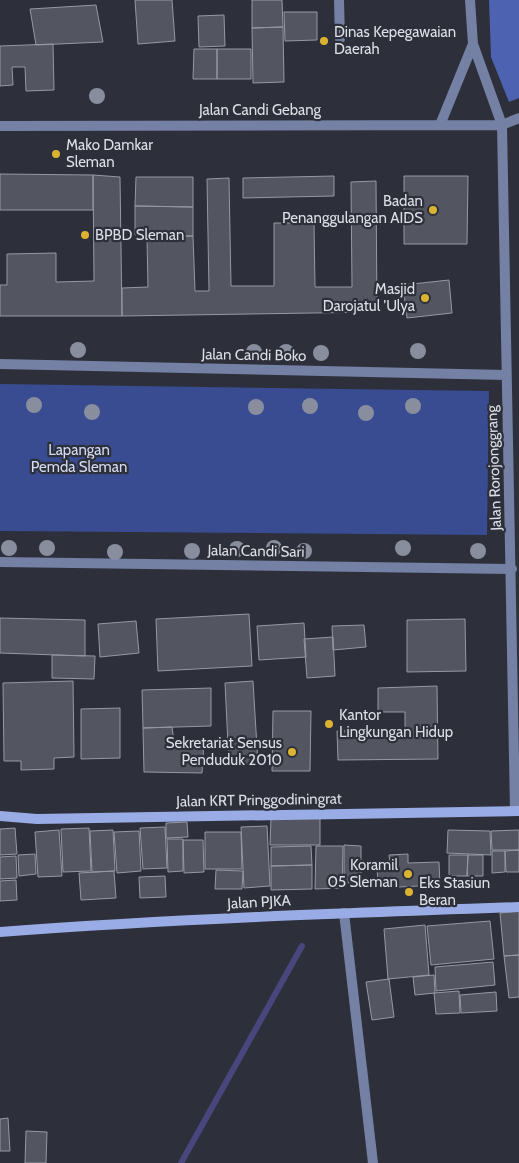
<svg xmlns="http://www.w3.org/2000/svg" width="519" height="1163" font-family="Cabin,sans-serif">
  <rect width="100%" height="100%" fill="#2d303a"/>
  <!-- green -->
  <path fill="#394b91" d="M0,384L489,391L487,535L0,531Z"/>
  <!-- forest -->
  <path fill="#4d62b0" d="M489,0H519V98L509,102L491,57Z"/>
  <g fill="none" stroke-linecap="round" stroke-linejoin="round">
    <!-- stream -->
    <path stroke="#48467d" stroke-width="6" d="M181,1163L302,946"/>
  </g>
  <!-- building -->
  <path fill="#535661" stroke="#9599a5" d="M135,0H172L175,41L138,44Z
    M252,0H282L283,27L252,28Z
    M96,5L103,42L36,45L30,9Z
    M284,12H317V40L285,41Z
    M224,15L225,46L199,47L198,16Z
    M283,27L284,82L253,83L252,28Z
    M53,44L54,90L26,91L25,67H12L13,85L0,86V46Z
    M194,49H217V79H193Z
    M217,49H251V79H217Z
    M0,174L93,175V210H0Z
    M93,175L120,177L122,316H0V285H7V254L56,253V282L94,281Z
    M334,176V196L243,198V178Z
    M404,176H468L467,244H404Z
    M136,177H193V207L135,206Z
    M229,178L231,286H274V223H314L315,287H352L351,182L376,181L377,312L122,316V288L148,287L147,238L193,236L195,291H209L207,179Z
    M135,206L193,207V236L135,235Z
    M449,280L452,313L407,318L403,285Z
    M249,614L252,666L158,671L156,619Z
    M0,618L85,620V656L0,653Z
    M465,619L466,671L407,672V620Z
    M136,621L139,653L100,657L98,624Z
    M304,623L306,657L259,660L257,626Z
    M364,625L366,647L333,650L332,626Z
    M333,637L335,676L307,678L304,639Z
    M52,655L95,656L94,679L52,678Z
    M73,681L74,757L54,758V769L21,770V761H4L3,683Z
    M253,681L258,764L229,765L225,683Z
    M437,686L438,759L338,760L337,731L405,730V712H378V688Z
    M211,688V726L143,728L142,690Z
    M120,708V758L81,759V709Z
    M273,711H311L310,771H272Z
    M172,727L174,741L204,742L202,773L144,772L143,728Z
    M271,818H320V845H270Z
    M187,822L188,837L166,838V823Z
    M267,826L270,886L244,888L241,827Z
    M165,827L167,868L143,869L140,828Z
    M15,828L17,854L0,855V829Z
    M89,828L91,871L63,872L61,829Z
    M59,830L62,876L38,877L35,832Z
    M113,830L115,871L92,872L90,831Z
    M448,830L490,831L491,855L447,853Z
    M519,830V850H492L491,831Z
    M139,831L141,871L117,873L114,832Z
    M205,832H241L242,869H205Z
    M167,839H183V871L168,872Z
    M183,840H203L204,872L184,873Z
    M344,845L361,846V883H344Z
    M311,846L312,865L271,866V847Z
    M316,846H343L342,888L315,889Z
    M519,850V872H506L505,851Z
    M492,851H505V872L492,873Z
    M35,854L36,874L19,876L18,855Z
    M408,854V863L439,862L440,885L378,888L377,864H390L389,855Z
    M449,855H468L467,876H449Z
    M468,855H483V876H467Z
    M16,856L17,878L0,879V857Z
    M312,865V889L271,890V866Z
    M216,870L243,871L242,889H215Z
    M114,871L116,898L81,900L79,873Z
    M165,876L166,897L140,898L139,877Z
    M16,880L17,900L0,901V881Z
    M519,911V955L504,956L500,913Z
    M490,921L494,959L431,965L427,926Z
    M425,925L429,975L388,979L384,929Z
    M519,955V997L509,998L504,956Z
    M493,962L495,985L436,991L435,967Z
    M434,975L435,993L415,995L413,977Z
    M389,979L394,1017L372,1020L366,982Z
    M459,991L460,1013L436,1014L434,993Z
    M496,992L497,1011L461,1013L460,995Z
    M8,1118L10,1151H0V1119Z
    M26,1131L47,1132L46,1163H25Z"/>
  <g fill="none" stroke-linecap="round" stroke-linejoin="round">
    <!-- lane -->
    <path stroke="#7480a4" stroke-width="10" d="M339,0L340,39
      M470,0L473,44L502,125
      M440,125L473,44"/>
    <!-- street -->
    <path stroke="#7480a4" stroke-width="10" d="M502,125L515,811
      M0,126L502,125L519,118
      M0,364L506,375
      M0,562L512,569
      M344,913L373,1163"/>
    <!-- secondary -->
    <path stroke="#9aace5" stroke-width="10" d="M0,816L37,819L519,811
      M0,932C173,919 346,913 519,907"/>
  </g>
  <!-- trees -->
  <g fill="#898e9f">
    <circle cx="97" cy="96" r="8"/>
    <circle cx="78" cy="350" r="8"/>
    <circle cx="418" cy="351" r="8"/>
    <circle cx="254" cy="352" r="8"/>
    <circle cx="286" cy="352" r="8"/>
    <circle cx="321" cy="353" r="8"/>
    <circle cx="34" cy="405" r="8"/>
    <circle cx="310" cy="406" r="8"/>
    <circle cx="413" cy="406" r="8"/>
    <circle cx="256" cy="407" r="8"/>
    <circle cx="92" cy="412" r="8"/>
    <circle cx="366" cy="413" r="8"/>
    <circle cx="9" cy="548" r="8"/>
    <circle cx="47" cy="548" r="8"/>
    <circle cx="274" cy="548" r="8"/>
    <circle cx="403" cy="548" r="8"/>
    <circle cx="237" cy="549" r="8"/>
    <circle cx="192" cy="551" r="8"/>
    <circle cx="304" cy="551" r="8"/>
    <circle cx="478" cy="551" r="8"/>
    <circle cx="115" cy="552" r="8"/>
  </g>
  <!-- markers -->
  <g fill="#dbb333" stroke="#2d303a" stroke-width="2">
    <circle cx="324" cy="41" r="5"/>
    <circle cx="56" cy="154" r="5"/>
    <circle cx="433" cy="210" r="5"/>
    <circle cx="85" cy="235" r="5"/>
    <circle cx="425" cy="298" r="5"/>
    <circle cx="329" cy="724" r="5"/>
    <circle cx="292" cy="752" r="5"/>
    <circle cx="408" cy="874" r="5"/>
    <circle cx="409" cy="892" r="5"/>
  </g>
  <g text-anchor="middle" stroke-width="4.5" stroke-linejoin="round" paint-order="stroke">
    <!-- poi labels -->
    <g font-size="15" fill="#dcdfe5" stroke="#2d303a" text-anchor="start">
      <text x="334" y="37">Dinas Kepegawaian<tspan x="334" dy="17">Daerah</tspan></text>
      <text x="66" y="150">Mako Damkar<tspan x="66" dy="17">Sleman</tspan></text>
      <text x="423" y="206" text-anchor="end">Badan<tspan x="423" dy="17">Penanggulangan AIDS</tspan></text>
      <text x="95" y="240">BPBD Sleman</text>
      <text x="415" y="294" text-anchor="end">Masjid<tspan x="415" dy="17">Darojatul 'Ulya</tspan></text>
      <text x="339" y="720">Kantor<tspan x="339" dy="17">Lingkungan Hidup</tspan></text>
      <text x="282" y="748" text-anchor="end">Sekretariat Sensus<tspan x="282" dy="17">Penduduk 2010</tspan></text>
      <text x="398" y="870" text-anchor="end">Koramil<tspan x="398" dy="17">05 Sleman</tspan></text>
      <text x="419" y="888">Eks Stasiun<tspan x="419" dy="17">Beran</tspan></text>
    </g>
    <!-- street labels -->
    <g font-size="15" fill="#dcdfe5" stroke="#2d303a">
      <text x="260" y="115">Jalan Candi Gebang</text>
      <text transform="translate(254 355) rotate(1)" y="5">Jalan Candi Boko</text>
      <text transform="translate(494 468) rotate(-92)" y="5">Jalan Rorojonggrang</text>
      <text transform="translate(256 551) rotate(1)" y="5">Jalan Candi Sari</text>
      <text transform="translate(259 800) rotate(-1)" y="5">Jalan KRT Pringgodiningrat</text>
      <text transform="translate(259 902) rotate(-3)" y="5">Jalan PJKA</text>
    </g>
    <!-- park labels -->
    <g font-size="15" fill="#d4dbf1" stroke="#2d303a">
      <text x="79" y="455">Lapangan<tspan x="79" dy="17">Pemda Sleman</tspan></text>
    </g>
  </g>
</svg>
